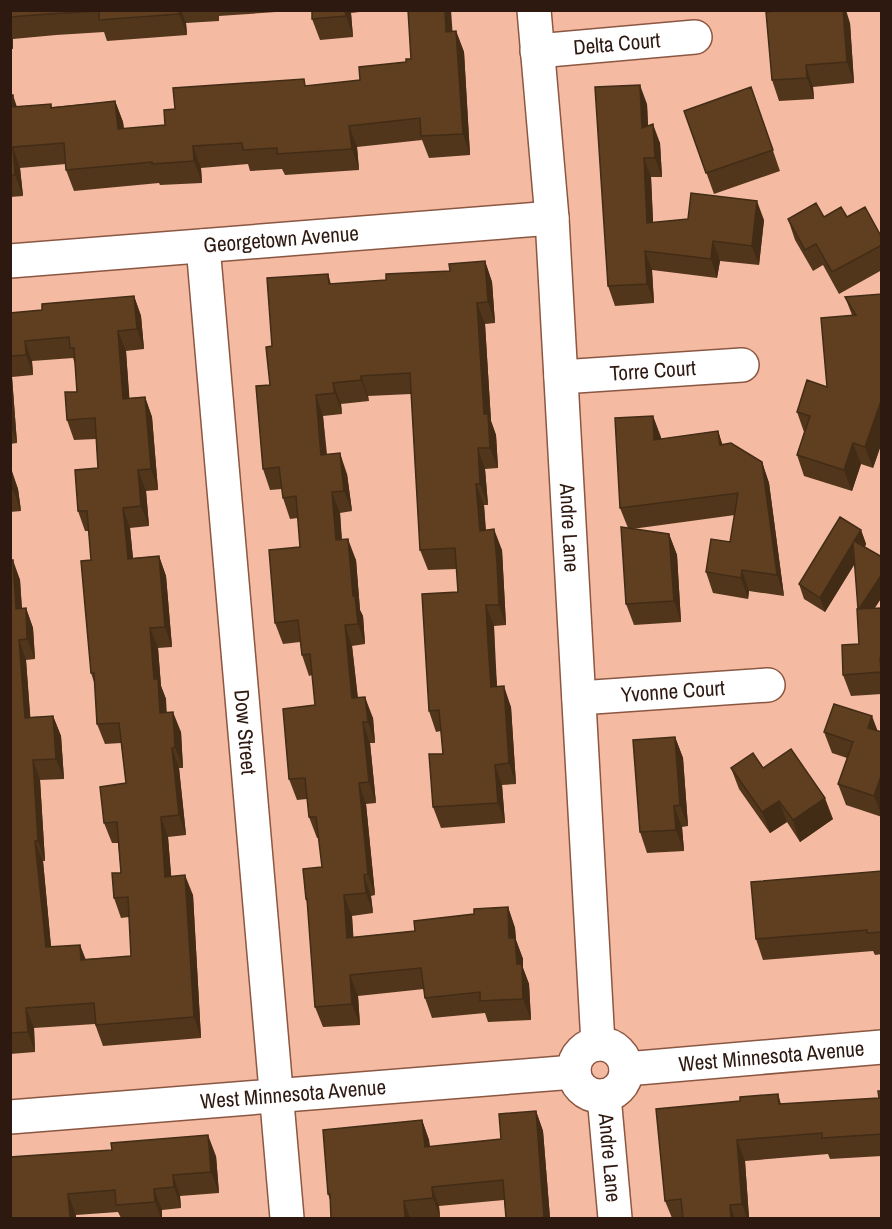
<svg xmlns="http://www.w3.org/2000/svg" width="892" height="1229" font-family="'Archivo Narrow',sans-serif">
  <rect width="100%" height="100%" fill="#f5baa2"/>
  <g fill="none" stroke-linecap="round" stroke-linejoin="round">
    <!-- minor casing -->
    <g stroke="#8b5742" stroke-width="36">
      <g id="minor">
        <path id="s1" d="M534,10L552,218L598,1044"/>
        <path id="s2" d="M537,51L695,37"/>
        <path id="s3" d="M203,246L287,1218"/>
        <path id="s4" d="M10,261L552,218"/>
        <path id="s5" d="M561,377L742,365"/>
        <path id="s6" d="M579,698L768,685"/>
        <circle cx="600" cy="1070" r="26"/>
        <path id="s7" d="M626,1069L882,1047"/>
        <path id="s8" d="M604,1096L615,1218"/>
        <path id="s9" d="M10,1117L574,1072"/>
      </g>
    </g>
    <!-- minor -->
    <use href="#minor" stroke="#fff" stroke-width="33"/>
  </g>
  <!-- wall -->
  <path fill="#52361c" d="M10,10H305L219,16V21L186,23L187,35L107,41L104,32L56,35L13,39V49H10Z
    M312,10H376L351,13L353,37L320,40L312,19Z
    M850,23L854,83L813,87L814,99L779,101L772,80Z
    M452,31H456L464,52L470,155L429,158L422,140L357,147L359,170L285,175L282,169L250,171L248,164L201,168L202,183L160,185L159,183L74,191L66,170V164L20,168L23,196L10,197V95L17,107L51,104L52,107L115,101L123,122L124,129L165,125L175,109L307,86L360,80L406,62Z
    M751,87L780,171L714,194L684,111Z
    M647,104L648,126L660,143L662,177H651L653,222L764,220L759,265L720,261L717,278L652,270L654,303L615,306L608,286Z
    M824,217H847L882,238V270L839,294L823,265L813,271L795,240L788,219Z
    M485,261L492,282L495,323L485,324L491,421L496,435L498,468L485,469L488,505H484L486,530L502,550L506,625L494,626L495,664L497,686L511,707L516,784L502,785L505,823L441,828L433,807L443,754L441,731L436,732L429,711L458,592L457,569L428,570L420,550L411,394L368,396L369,401L341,404L342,414L323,416L327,454L347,474L352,511L340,513L342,540L356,560L360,610L363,616L365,644L352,646L358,698L373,718L375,743H370L376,803L366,804L375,895L371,896L373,913L352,916L353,937L415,931L474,914L508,907L515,928L516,940L523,959V968L529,984L531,1020L488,1022L485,1013L432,1018L425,998L424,989L358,996L360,1025L323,1027L315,1007L308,905L306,899L322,867L319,838H317L309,817L307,799L297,800L289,779L315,705L312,675L309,676L302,655L300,642L283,644L275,623L300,547L298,518L290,519L283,498L282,489L270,490L263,469L270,385L272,346L328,274L331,284L386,280L450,271Z
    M882,294V442L873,468L861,464L852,491L804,476L797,455L804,432L797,412L827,387L852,315L845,297Z
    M134,296L141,316L144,349L126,351L129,398L145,397L152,417L158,490L146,491L149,526L130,528L133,558L159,556L166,576L172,647L158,648L161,686L166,699V713L181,732L183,768H179L186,835L168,837L171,876L193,895L201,1038L103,1046L95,1024L34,1028L35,1052L10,1054V544L12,560L20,580L22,608H26L33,628L35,659L26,660L30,717L53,716L61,736L64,779L40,780L45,861H43L51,947L80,945L85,959L131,956L129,917L121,918L114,898L121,873L118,843H112L104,823L126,783L121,743L105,744L97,724L95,685L91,673V560L89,531H85L78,511L98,468L96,439L74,440L67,420L77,392L75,364L73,358L32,361L33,375L12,377L17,443L10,444V313L42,310Z
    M653,416L661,439L718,431L722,444L762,462L769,483L784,596L749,591L748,599L713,593L706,572L730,542L735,515L632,529L669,534L677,555L681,622L634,625L626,604L628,528L620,508Z
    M10,468L18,489L21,511L10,512Z
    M861,530L866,544L865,547L882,557V597L874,608H882V694L851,696L843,675L859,644L858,609L855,563L825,612L804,599L799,584Z
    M877,731L882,732V817L846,805L838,784L847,758L832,753L824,732Z
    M675,737L683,758L688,826L682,827L684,851L647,853L640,832Z
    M731,768H763L833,819L800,842L787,822L770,833L739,789Z
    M882,871V954L875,955L873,951L763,960L756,939Z
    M882,1091V1156L830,1159L828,1154L745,1161L749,1218H672L665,1201L740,1101L778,1094L781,1104L879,1098Z
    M536,1111L543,1131L550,1218H506L504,1200L439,1206L440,1217L430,1218H331L330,1200L328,1194L422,1120L429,1140L430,1147L501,1139Z
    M216,1156L219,1193L180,1196L181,1208L162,1210V1218H121L118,1212L76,1215L10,1157Z"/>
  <!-- shaded-wall -->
  <path fill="#422c16" d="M179,10H181L186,23L187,35L179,14Z
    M345,10H350L351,13L353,37L346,16Z
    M445,10H451L454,53L446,32Z
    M843,10H846L850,23L854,83L847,62Z
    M456,31L464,52L470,155L463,134Z
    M10,32L13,39V49L10,41Z
    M806,65L813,87L814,99L807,78Z
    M640,85L647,104L649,147L642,128Z
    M13,95L20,116L13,107Z
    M115,101L123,122L126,150L118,129Z
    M653,124L660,143L662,177L655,158Z
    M349,126L357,147L359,170L352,149Z
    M193,146L201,168L202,183L194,161Z
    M13,147L20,168L23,196L15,175Z
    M644,158L651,177L654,242L647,223Z
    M757,201L764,220L759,265L752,246Z
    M713,241L720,261L717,278L711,259Z
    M645,251L652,270L654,303L647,284Z
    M485,261L492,282L495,323L488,302Z
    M134,296L141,316L144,349L137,329Z
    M477,303L485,324L491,421L496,435L498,468L490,448L484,414Z
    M118,331L126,351L131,419L123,399Z
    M25,341L32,361L33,375L26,355Z
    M10,373L12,377L17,443L10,424Z
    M361,376L368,396L369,401L361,380Z
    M333,383L341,404L342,414L335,393Z
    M316,395L323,416L328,476L321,455Z
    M145,397L152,417L158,490L151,469Z
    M882,398V442L873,468L865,447Z
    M653,416L661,437L662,461L654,440Z
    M718,431L725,452L720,445Z
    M853,443L861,464L852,491L844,470Z
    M478,448L485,469L488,505L480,484Z
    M340,453L347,474L352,511L344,491Z
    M762,462L769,483L784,596L777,575Z
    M11,468L18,489L21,511L13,490Z
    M138,470L146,491L149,526L141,506Z
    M476,484L484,505L487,552L480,531Z
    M332,492L340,513L343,561L336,540Z
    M123,508L130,528L135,579L128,559Z
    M494,529L502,550L506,625L499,605Z
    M861,530L866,544L860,556L854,541Z
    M669,534L677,555L681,622L674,601Z
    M348,539L356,560L360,610L363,616L365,644L358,624L353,596Z
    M853,543L859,557L825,612L820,598Z
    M159,556L166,576L172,647L165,627Z
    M13,560L20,580L23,629L16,609Z
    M742,570L749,591L748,599L741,578Z
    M882,574V597L864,625L859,611Z
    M486,605L494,626L498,707L491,687Z
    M26,608L33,628L35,659L27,639Z
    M345,625L352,646L360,719L352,698Z
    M150,628L158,648L161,686L166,699L168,733L160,713L154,679Z
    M19,640L26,660L32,738L25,718Z
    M504,686L511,707L516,784L509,763Z
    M365,697L373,718L375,743L368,722Z
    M173,712L181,732L183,768L175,747Z
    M53,716L61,736L64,779L56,759Z
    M872,716L880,737L868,728Z
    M363,722L370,743L376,803L369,782Z
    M675,737L683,758L688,826L680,805Z
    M172,748L179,768L186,835L179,815Z
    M33,760L40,780L45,861L38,841Z
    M495,765L502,785L505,823L498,803Z
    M882,773V816L874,796Z
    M359,783L366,804L375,895L368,874Z
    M825,798L833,819L800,842L793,820Z
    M779,801L787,822L770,833L762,812Z
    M674,806L682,827L684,851L676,830Z
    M161,817L168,837L173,897L165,877Z
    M35,841L43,861L53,967L46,947Z
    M185,875L193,895L201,1038L194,1017Z
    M364,875L371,896L373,913L366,893Z
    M344,895L352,916L355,959L347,938Z
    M508,907L515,928L516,940L523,959V968L529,984L531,1020L523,999L517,964L509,938Z
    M80,945L88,965L81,960Z
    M350,975L358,996L360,1025L352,1004Z
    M26,1008L34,1028L35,1052L28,1032Z
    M536,1111L543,1131L550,1218H544Z
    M422,1120L429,1140L432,1167L425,1147Z
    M208,1135L216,1156L219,1193L211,1172Z
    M737,1140L745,1161L749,1218H747L742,1204Z
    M173,1175L180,1196L181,1208L174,1187Z
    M432,1187L439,1206L440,1217L433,1198Z
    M154,1189L162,1210V1218H161L155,1202Z
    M68,1194L76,1215V1218H70Z
    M404,1201L410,1218H405Z
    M730,1205L735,1218H731Z"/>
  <!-- building -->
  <path fill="#5f3f20" stroke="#422c16" stroke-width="1.5" d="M10,10H179V14L99,20V11L48,14L10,17Z
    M312,10H345L346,16L312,19Z
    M408,10H445L446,32L456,31L463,134L421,136L420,118L349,126L352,149L277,154V148L243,150L242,143L193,146L194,161L152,164V162L66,170L64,143L13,147L15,175H10V95H13V107L51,104V108L115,101L118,129L165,125L164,110L175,109L173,88L304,79L305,86L360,80L359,67L406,62V59H411Z
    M789,10H843L847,62L806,65L807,78L772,80L766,12Z
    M640,85L642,128L653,124L655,158H644L647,223L688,219L691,193L757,201L752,246L713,241L711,259L645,251L647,284L608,286L595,87Z
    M751,87L773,150L706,173L684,111Z
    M816,203L824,217L841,207L847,217L865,207L882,238V245L832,272L816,244L805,250L788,219Z
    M485,261L488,302L477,303L484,414H488L490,448H478L480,484H476L480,531L494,529L497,563L499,605H486L488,643L491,687L504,686L509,763L495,765L498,803L433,807L429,754H443L439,710L429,711L422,594L458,592L455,548L420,550L410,373L361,376V380L333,383L335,393L316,395L321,455L340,453L344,491L332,492L336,540L348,539L353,596H355L358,624L345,625L352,698L365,697L368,722H363L369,782L359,783L368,874L364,875L366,893L344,895L347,938L415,931L414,921L474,914V909L508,907L509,938H515L517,964H522L523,999L480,1001V992L425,998L421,968L350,975L352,1004L315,1007L307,899H306L303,869L322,867L316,817H309L305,778L289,779L283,709L315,705L310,654L302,655L298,620L275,623L269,550L300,547L296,496L283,498L279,467L263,469L256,386L270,385L266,347L272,346L267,278L328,274L329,284L386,280V274L450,271L449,264Z
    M882,294V398L865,447L853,443L844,470L797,455L810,416L797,412L807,380L827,387L821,318L856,315L845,297Z
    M134,296L137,329L118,331L123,399L145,397L151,469L138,470L141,506L123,508L128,559L159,556L165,627L150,628L154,679H158L160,713L173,712L175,747L172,748L179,815L161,817L165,877L185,875L194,1017L96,1025L94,1003L26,1008L28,1032L10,1033V560H13L16,609L26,608L27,639L19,640L25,718L53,716L56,759L33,760L38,841H35L46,947L80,945L81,960L131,956L128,897L114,898L112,873H121L117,822L104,823L100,787L126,783L119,723L97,724L94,673H91L81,561L91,560L87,511H78L75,470L98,468L95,418L67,420L65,392H77L74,348H70L69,337L25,341L26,355L10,356V313L42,310V304Z
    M653,416L654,440L718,431L720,445L731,443L762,462L777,575L742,570L741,578L706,572L711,539L730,542L738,493L620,508L615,418Z
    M10,468L13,490L10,491Z
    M840,517L861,530L854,541L882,557V574L859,609H858L853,543L820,598L799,584Z
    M621,527L669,534L674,601L626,604Z
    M882,608V658H880L881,672L843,675L842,645L859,644L857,609Z
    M834,704L872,716L868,728L882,732V773L874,796L838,784L853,742L824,732Z
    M675,737L680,805L674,806L676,830L640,832L633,740Z
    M791,749L825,798L793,820L779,801L762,812L731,768L753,753L763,768Z
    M882,871V932L867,933V930L756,939L751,882Z
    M878,1091H882V1134L822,1138V1133L737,1140L742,1204L730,1205L731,1218H683L681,1199L665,1201L656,1109L740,1101V1097L778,1094L779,1104L879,1098Z
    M536,1111L544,1218H506L503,1180L432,1187L433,1198L404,1201L405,1218H331L330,1194H328L323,1130L422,1120L425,1147L501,1139L499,1114Z
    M208,1135L211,1172L173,1175L174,1187L154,1189L155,1202L116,1205L115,1190L68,1194L70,1218H10V1157L112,1150L111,1143Z"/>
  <g text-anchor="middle" stroke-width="6" stroke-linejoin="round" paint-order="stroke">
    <!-- street labels -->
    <g font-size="21" fill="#2e1910" stroke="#facbb7">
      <text dy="7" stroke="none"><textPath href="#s2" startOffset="80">Delta Court</textPath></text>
      <text dy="7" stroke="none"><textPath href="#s4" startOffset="272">Georgetown Avenue</textPath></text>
      <text dy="7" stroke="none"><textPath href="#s5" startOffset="92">Torre Court</textPath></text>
      <text dy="7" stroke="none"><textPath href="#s1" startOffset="519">Andre Lane</textPath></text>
      <text dy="7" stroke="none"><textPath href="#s6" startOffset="94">Yvonne Court</textPath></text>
      <text dy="7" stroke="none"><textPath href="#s3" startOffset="488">Dow Street</textPath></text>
      <text dy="7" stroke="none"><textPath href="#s7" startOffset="146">West Minnesota Avenue</textPath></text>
      <text dy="7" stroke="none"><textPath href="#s9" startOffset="284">West Minnesota Avenue</textPath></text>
      <text dy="7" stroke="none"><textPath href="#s8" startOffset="62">Andre Lane</textPath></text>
    </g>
  </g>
  <!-- border -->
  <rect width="892" height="1229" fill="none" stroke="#2e1910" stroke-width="24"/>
</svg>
